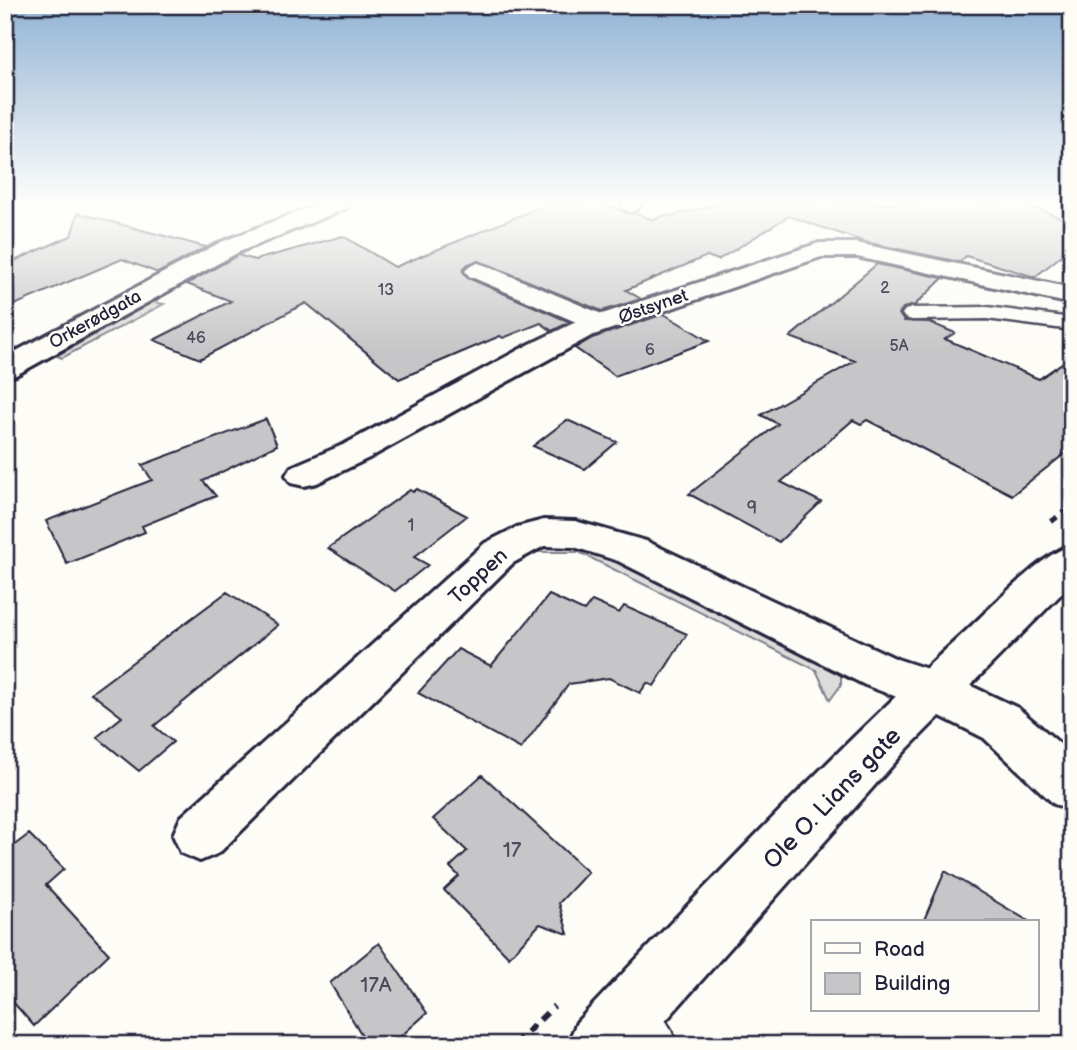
<svg xmlns="http://www.w3.org/2000/svg" width="1077" height="1050" font-family="'Balsamiq Sans',sans-serif">
  <rect width="100%" height="100%" fill="#fdfcf7"/>
  <filter id="ink" filterUnits="userSpaceOnUse"><feTurbulence type="fractalNoise" baseFrequency=".0143" numOctaves="2"/><feDisplacementMap in="SourceGraphic" scale="14" xChannelSelector="R" yChannelSelector="G"/><feConvolveMatrix kernelMatrix="1 2 1 2 8 2 1 2 1" color-interpolation-filters="sRGB"/></filter>
  <g filter="url(#ink)">
    <!-- green -->
    <path fill="#dddcdb" stroke="#807f8b" stroke-width="2" d="M153,302L164,304L62,358L57,356Z
      M558,542L593,550L654,576L841,671V685L830,700L816,670L579,552H527L519,557L371,706L294,775L519,551Z"/>
    <!-- building -->
    <path fill="#c6c6c8" stroke="#22223b" stroke-width="2" d="M550,203H603L629,214L634,213L654,220L665,215L671,216L723,203H1023L1072,222V247L1035,277L966,256L960,262L865,242L789,216L718,260L707,256L626,290L641,299L602,311L477,261L468,264L463,269L468,278L570,322L552,331L541,323L503,338L500,336L399,379L306,303L200,359L154,340L231,301L187,284L238,255L255,260L343,236L395,267Z
      M78,213L206,247L158,273L122,259L5,309V265L71,236Z
      M877,264L943,278L915,305L903,308L899,314L904,321L929,322L955,333L945,339L1039,379L1072,356V448L1012,495L867,420L861,424L853,420L781,482L821,502L779,542L689,494L778,424L761,415L855,361L790,337Z
      M664,314L709,341L615,376L575,348L592,338Z
      M266,419L277,445L203,481L216,496L142,526L145,532L67,564L46,521L152,480L142,465Z
      M567,420L617,442L585,469L533,446Z
      M417,489L467,516L414,557L428,565L395,591L328,548L410,490L413,492Z
      M227,592L278,625L154,726L173,742L139,771L97,737L122,717L91,693Z
      M549,595L584,611L592,601L619,613L624,606L687,634L654,686L647,683L640,693L609,678L569,684L521,749L418,693L458,649L491,666Z
      M482,775L588,872L559,903L568,934L540,924L509,957L444,890L459,876L450,867L467,851L433,819Z
      M29,834L64,869L46,885L109,954L34,1026L5,993V840L12,847Z
      M945,871L1030,922H923Z
      M379,943L427,1013L391,1045H368L330,983Z"/>
    <g fill="none" stroke-linecap="round" stroke-linejoin="round">
      <!-- service casing -->
      <g stroke="#22223b" stroke-width="5">
        <path id="service" d="M642,203L636,210L630,212L622,207L625,203Z
          M987,307L1072,318V330L987,319L912,320L905,318L902,314L905,310L912,308Z
          M631,987L647,994L670,1028L677,1045H626L608,1010L615,994Z"/>
      </g>
      <!-- minor casing -->
      <g stroke="#22223b" stroke-width="6">
        <path id="minor" d="M321,203H350L347,208L239,252L16,375L5,378V357L221,242Z
          M819,243H857L1072,288V304L857,257H821L591,336L369,458L317,483L304,486L291,483L286,475L291,467L345,444L526,346L576,322L469,276L465,271L469,266L478,263L487,266L602,314Z
          M544,520L575,521L646,541L897,659L952,677L1018,708L1072,754V810L1054,804L984,738L918,705L865,685L618,561L574,547L544,546L513,563L219,853L200,861L181,853L173,835L181,817L485,543L517,527Z"/>
      </g>
      <!-- tertiary casing -->
      <g stroke="#22223b" stroke-width="6">
        <path id="tertiary" d="M1072,545V583L906,750L644,1045H567L577,1022C703,888 830,755 966,631C991,608 1041,554 1072,545Z"/>
      </g>
      <!-- path-far2 -->
      <path stroke="#22223b" stroke-width="3.5" stroke-dasharray="6 4.5" stroke-linecap="butt" d="M1063,513L1072,506"/>
      <!-- path-far1 -->
      <path stroke="#22223b" stroke-width="5" stroke-dasharray="8 6" stroke-linecap="butt" d="M1051,522L1065,511"/>
      <!-- path -->
      <path stroke="#22223b" stroke-width="6" stroke-dasharray="10 8" stroke-linecap="butt" d="M514,1045L554,1006"/>
      <!-- service -->
      <use href="#service" fill="#fdfcf7" fill-rule="evenodd"/>
      <!-- minor -->
      <use href="#minor" fill="#fdfcf7" fill-rule="evenodd"/>
      <!-- tertiary -->
      <use href="#tertiary" fill="#fdfcf7" fill-rule="evenodd"/>
    </g>
  </g>
  <!-- sky -->
  <linearGradient id="sky" x2="0" y2="1"><stop stop-color="#92b3d4"/><stop offset="0.58" stop-color="#fefefb"/><stop offset="1" stop-color="#fefefb" stop-opacity="0"/></linearGradient>
  <rect width="1077" height="350" fill="url(#sky)"/>
  <g text-anchor="middle" stroke-width="5" stroke-linejoin="round" paint-order="stroke">
    <!-- far-number labels -->
    <g font-size="16" fill="#4b4b5e">
      <text x="885" y="293">2</text>
      <text x="386" y="295">13</text>
      <text x="196" y="343">46</text>
      <text x="899" y="351">5A</text>
      <text x="650" y="355">6</text>
    </g>
    <!-- far-street labels -->
    <g font-size="18" fill="#22223b" stroke="#fdfcf7">
      <text transform="translate(653 306) rotate(-19)" y="6">Østsynet</text>
      <text transform="translate(95 319) rotate(-29)" y="6">Orkerødgata</text>
    </g>
    <!-- number labels -->
    <g font-size="18" fill="#4b4b5e">
      <text x="752" y="514">9</text>
      <text x="411" y="531">1</text>
    </g>
    <!-- street labels -->
    <g font-size="21" fill="#22223b" stroke="#fdfcf7">
      <text transform="translate(478 576) rotate(-43)" y="7">Toppen</text>
    </g>
    <!-- near-number labels -->
    <g font-size="21" fill="#4b4b5e">
      <text x="512" y="857">17</text>
      <text x="376" y="992">17A</text>
    </g>
    <!-- near-street labels -->
    <g font-size="24" fill="#22223b" stroke="#fdfcf7">
      <text transform="translate(832 798) rotate(-46)" y="8">Ole O. Lians gate</text>
    </g>
  </g>
  <!-- margin -->
  <rect width="1077" height="1050" fill="none" stroke="#fdfcf7" stroke-width="28"/>
  <rect x="14" y="14" width="1049" height="1022" fill="none" stroke="#22223b" stroke-width="2.5" filter="url(#ink)"/>
  <!-- legend -->
  <rect x="811" y="920" width="228" height="91" fill="#fdfcf7" stroke="#a5a5ac" stroke-width="2"/>
  <rect x="825" y="943" width="35" height="10" fill="#fdfcf7" stroke="#a5a5ac" stroke-width="2"/>
  <text x="874" y="956" font-size="21" fill="#22223b">Road</text>
  <rect x="825" y="973" width="35" height="21" fill="#c6c6c8" stroke="#a5a5ac" stroke-width="2"/>
  <text x="874" y="990" font-size="21" fill="#22223b">Building</text>
</svg>
